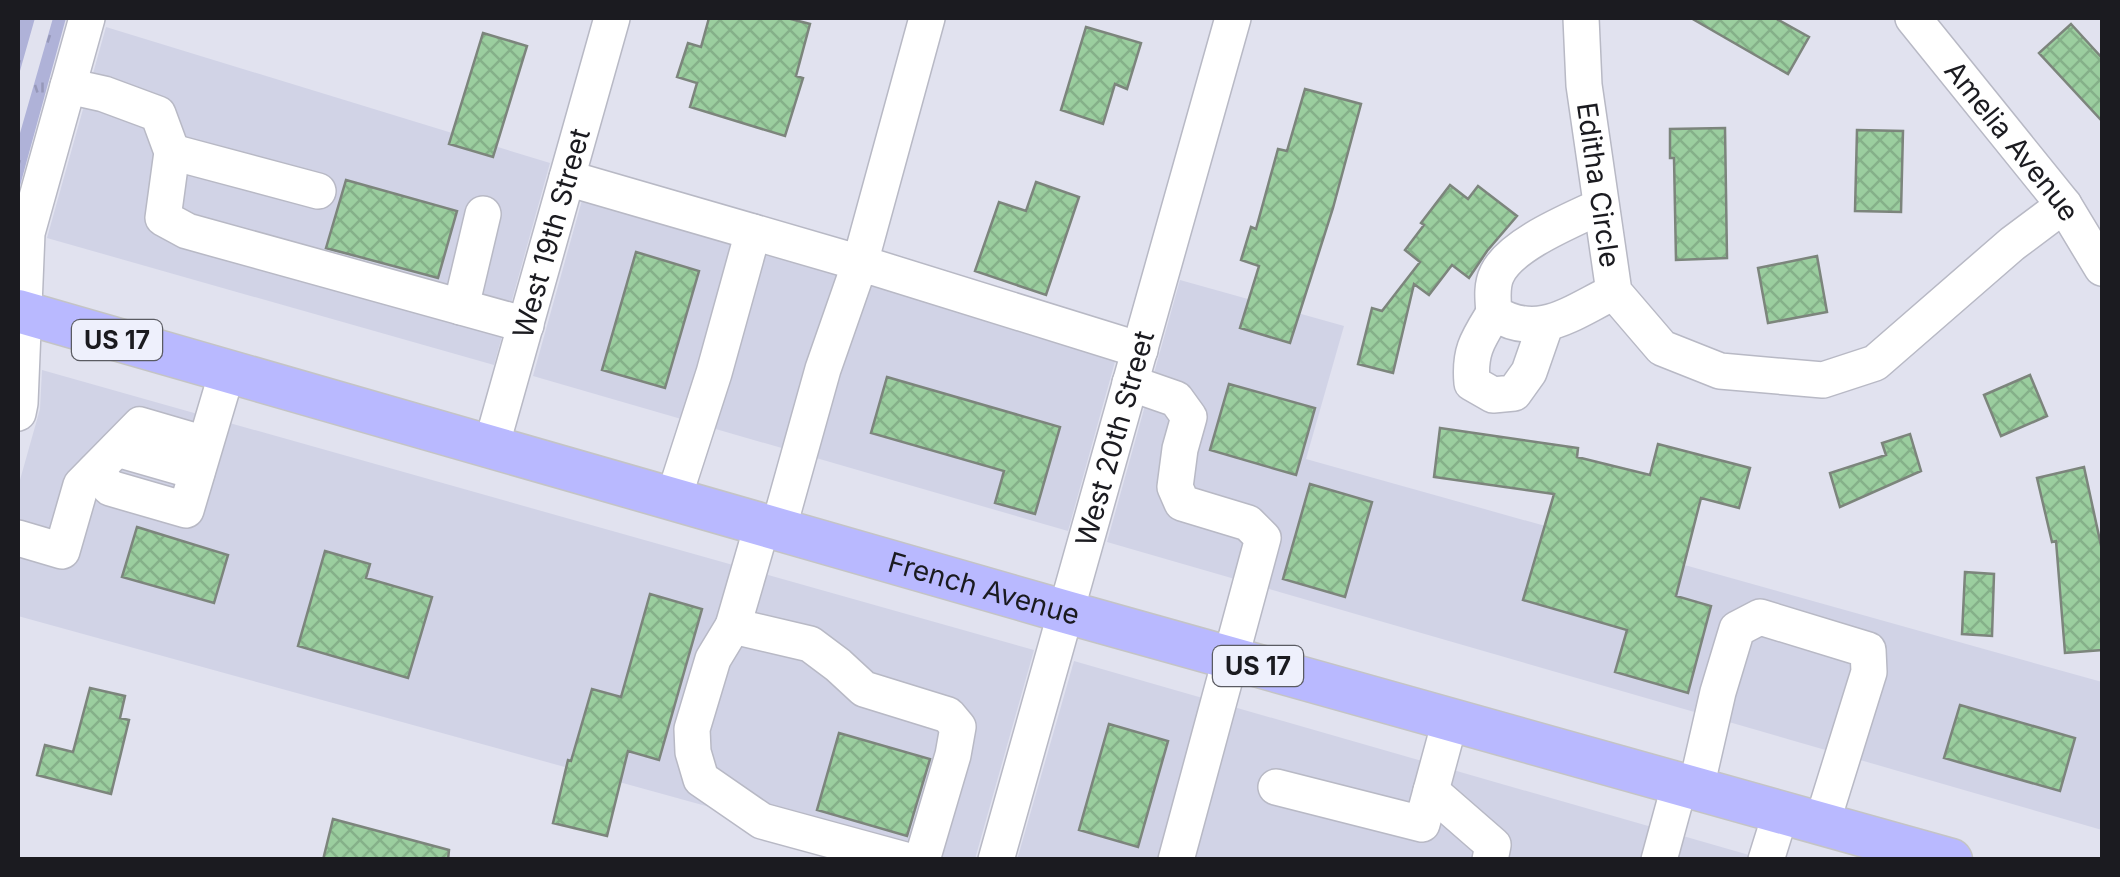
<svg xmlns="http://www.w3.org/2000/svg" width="2120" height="877" font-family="Inter,sans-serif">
  <defs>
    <pattern id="park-tufts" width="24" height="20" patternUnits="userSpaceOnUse" patternTransform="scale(2.5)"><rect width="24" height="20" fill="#afb2d8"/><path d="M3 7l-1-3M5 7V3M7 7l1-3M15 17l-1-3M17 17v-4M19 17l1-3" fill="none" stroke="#9698b9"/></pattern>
    <pattern id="building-cross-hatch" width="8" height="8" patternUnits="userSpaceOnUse" patternTransform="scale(2.5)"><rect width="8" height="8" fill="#9bce9f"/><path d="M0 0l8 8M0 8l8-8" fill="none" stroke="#85b089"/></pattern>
  </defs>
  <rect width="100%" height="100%" fill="#e1e2ef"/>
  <!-- built -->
  <path fill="#d1d3e6" d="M106,27L550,163L494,365L47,238Z
    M589,175L1121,340L1068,531L533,376Z
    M1180,280L1344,326L1306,459L2102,682V830L1107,542Z
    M42,370L1034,650L975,859H898L18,616V487L40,409Z
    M1074,661L1763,859L1017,860Z"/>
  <!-- park -->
  <path fill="url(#park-tufts)" d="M18,18H35L18,78Z
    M53,18H66L18,193V140Z"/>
  <!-- building -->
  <path fill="url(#building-cross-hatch)" stroke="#7c857c" stroke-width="2.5" d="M709,18H787L810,24L796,76L803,78L785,136L690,107L697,83L677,77L688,43L701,47Z
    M1691,18H1775L1809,37L1788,74Z
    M2071,24L2102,58V121L2039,53Z
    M1086,27L1141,43L1127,89L1115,84L1103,124L1061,110Z
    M483,33L527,46L493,157L449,144Z
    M1305,89L1361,104L1333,208L1290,343L1240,328L1259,266L1241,260L1251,227L1256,229L1278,149L1287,151Z
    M1725,128L1727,258L1676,260L1674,158H1670V129Z
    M1857,130L1903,131L1901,212L1855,211Z
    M346,180L457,211L438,278L326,248Z
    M1036,182L1079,197L1046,295L975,271L999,202L1026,211Z
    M1450,185L1468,199L1478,186L1517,216L1487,251L1469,278L1452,265L1429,295L1414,284L1393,373L1358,364L1372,308L1382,311L1420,262L1405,250L1424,225L1421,223Z
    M636,252L699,271L665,388L602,370Z
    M1817,256L1827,312L1768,323L1758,268Z
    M2030,375L2047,416L2001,436L1984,395Z
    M887,377L1060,427L1035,514L995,503L1004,471L871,433Z
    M1229,384L1315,408L1296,475L1210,450Z
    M1440,428L1578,448L1577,457L1650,475L1658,444L1750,468L1739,508L1701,498L1676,596L1711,606L1688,693L1615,672L1627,630L1523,600L1554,494L1434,477Z
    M1910,434L1921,471L1840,507L1830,473L1886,455L1882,443Z
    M2084,467L2102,550V650L2065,653L2056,541L2052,542L2037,478Z
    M1310,484L1372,502L1345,597L1283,579Z
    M137,527L228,555L214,603L122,577Z
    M325,551L370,564L366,578L432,597L408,678L298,646Z
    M1965,572L1994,574L1992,636L1962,634Z
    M650,594L702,609L659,760L628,751L607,836L553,823L568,760L571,761L592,689L621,697Z
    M90,688L125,696L120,718L129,720L111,794L37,775L45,745L73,752Z
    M1960,705L2075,738L2060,791L1944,758Z
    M1109,724L1168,741L1138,847L1079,830Z
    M839,733L930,759L907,836L817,810Z
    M333,819L449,850L448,860H323Z"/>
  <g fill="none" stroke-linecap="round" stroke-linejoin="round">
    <!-- minor casing -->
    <g stroke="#b8b9c5" stroke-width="38">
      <g id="minor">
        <path id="s1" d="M1581,18L1584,85L1614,292L1662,348L1720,371L1823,380L1875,363L2012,244L2064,205"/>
        <path id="s2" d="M1913,18L2064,205L2102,268"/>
        <path d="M68,86L104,94L158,114L172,152L163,218L187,231L526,325"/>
        <path d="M172,152L318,191"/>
        <path d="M567,178L860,263L927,18"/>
        <path d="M1601,206C1572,220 1511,244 1497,274C1491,286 1493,300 1494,313C1539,341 1572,312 1614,292"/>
        <path d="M461,307L483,214"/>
        <path d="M1494,313C1478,339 1469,351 1472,383L1493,395L1514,393L1529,372L1545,326"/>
        <path d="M1130,383L1176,399L1189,417L1180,449L1175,487L1182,503L1248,523L1263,538L1176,860"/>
        <path d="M18,413L20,403L27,233L87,18"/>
        <path id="s3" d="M491,447L612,18"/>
        <path d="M117,449L197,472"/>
        <path d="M95,471L110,488L186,510L227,372"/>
        <path d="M673,500L714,373L753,232"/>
        <path d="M762,526L733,626L713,659L692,729L693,752L701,779L762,821L905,860"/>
        <path d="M778,530L823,369L860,263L1140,350"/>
        <path d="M18,538L62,551L81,485L140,425L205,444"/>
        <path d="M733,626L810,644L838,665L864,689L948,715L958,727L953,755L922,860"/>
        <path d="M1276,787L1422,824L1450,721"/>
        <path d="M1696,788L1718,692L1737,629L1760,617L1868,650L1869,672L1822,823"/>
        <path d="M1431,791L1493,845L1490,860"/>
        <path id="s4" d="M996,860L1233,18"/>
        <path d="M1659,860L1680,783"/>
        <path d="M1766,860L1781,812"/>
      </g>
    </g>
    <!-- major casing -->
    <g stroke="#c4c4c5" stroke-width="45">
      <g id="major">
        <path id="s5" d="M18,311L1066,612L1951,860"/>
      </g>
    </g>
    <!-- minor -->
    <use href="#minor" stroke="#fff" stroke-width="35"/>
    <!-- major -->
    <use href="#major" stroke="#b9b9ff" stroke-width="42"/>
  </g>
  <g text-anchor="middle" stroke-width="8" stroke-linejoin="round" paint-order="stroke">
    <!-- shield labels -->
    <g fill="#eef0fc" stroke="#5a5b62" stroke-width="2.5">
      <rect x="72" y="320" width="90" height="40" rx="8"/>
      <rect x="1213" y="646" width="90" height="40" rx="8"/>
    </g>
    <g font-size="25" font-weight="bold" fill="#1b1b20">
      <text x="117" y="349">US 17</text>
      <text x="1258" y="675">US 17</text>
    </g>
    <!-- street labels -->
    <g font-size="28" fill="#1b1b20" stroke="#eef0fc">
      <text dy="10" stroke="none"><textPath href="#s2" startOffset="158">Amelia Avenue</textPath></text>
      <text dy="10" stroke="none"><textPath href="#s1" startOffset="168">Editha Circle</textPath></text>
      <text dy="10" stroke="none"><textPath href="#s3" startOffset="222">West 19th Street</textPath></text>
      <text dy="10" stroke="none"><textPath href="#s4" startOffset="438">West 20th Street</textPath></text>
      <text dy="10" stroke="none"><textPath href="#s5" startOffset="1005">French Avenue</textPath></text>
    </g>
  </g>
  <!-- border -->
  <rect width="2120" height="877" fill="none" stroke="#1b1b20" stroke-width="40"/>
</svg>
